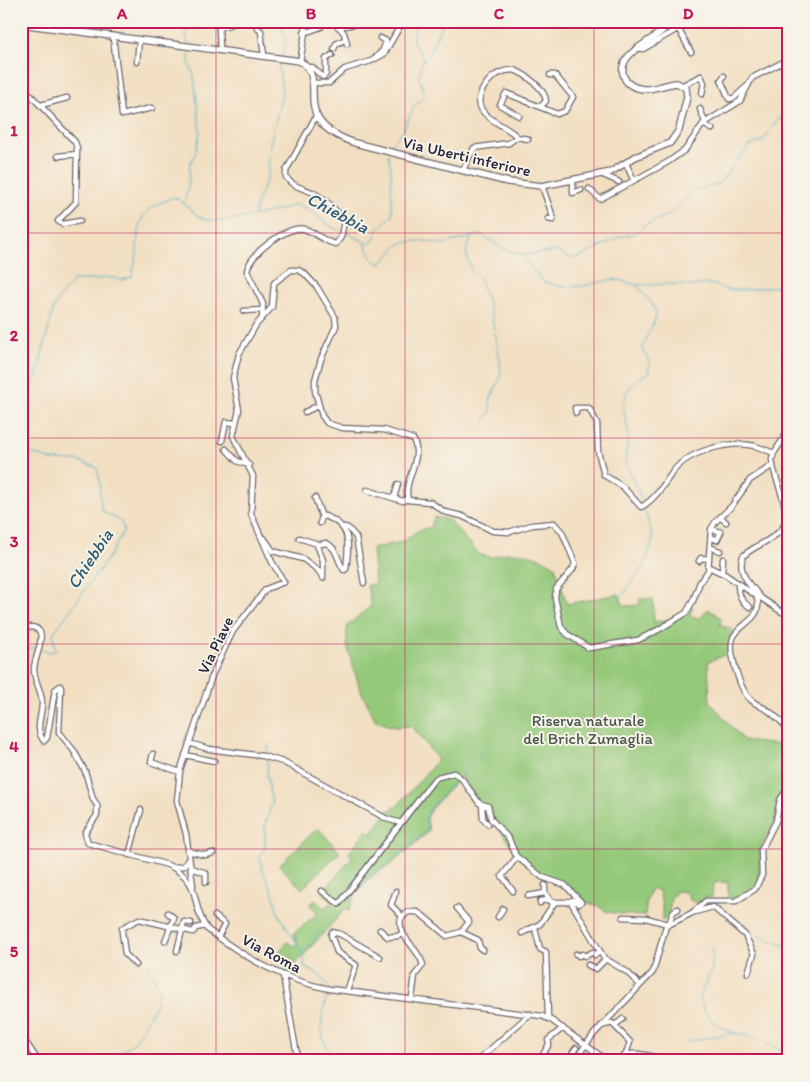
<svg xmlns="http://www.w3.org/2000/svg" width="810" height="1082" font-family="Itim,sans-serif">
  <rect width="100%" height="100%" fill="#f7f3e8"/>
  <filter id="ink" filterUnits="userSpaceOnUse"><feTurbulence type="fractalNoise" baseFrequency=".02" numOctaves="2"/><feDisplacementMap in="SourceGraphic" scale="10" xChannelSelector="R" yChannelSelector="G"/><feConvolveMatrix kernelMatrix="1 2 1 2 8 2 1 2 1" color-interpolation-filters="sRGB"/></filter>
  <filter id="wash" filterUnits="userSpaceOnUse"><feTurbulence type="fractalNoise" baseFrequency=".0096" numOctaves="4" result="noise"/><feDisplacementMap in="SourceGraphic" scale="20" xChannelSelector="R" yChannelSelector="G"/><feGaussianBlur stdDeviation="1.12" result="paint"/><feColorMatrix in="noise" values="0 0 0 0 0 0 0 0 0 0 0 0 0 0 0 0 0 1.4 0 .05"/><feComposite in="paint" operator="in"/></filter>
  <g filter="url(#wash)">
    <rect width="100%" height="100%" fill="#f2dfc2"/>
    <!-- green -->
    <path fill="#95c97a" stroke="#5c765a" d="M434,517L449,520L480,555L492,557L506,553H523L541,558L555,566L567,604L619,594L624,606L639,605L640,599H653L654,622C667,620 682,618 689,605L692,607L690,615L700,619L708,609L721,618L720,625L732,629L728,653L708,662L710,702L744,741L789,746V785L779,799L775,821L760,849L759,878L754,886L739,897L728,899V882L714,883L712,897L704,898L698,904L690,900L686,892L676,891L671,899L668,919L662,920V905L659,891L651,888L647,899L645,915L638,916L607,912L598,906L581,901L566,884L543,877L517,855L492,818L491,808L480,803L461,776L430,810L427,819L429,831L393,863L373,875L355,894L349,911L345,909L286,975L282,973L292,960L279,952L287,942L295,946L298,943L293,934L318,913L310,905L315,900L324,908L332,901L322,892L352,858L349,853L366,830L375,837L372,833L388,811L397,806L438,760L412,726L394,727L376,721L360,689L351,660L347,645V626L371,606L367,585L375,584L372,549L404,541L417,531L431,527Z
      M318,828L340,852L302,889L279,865Z"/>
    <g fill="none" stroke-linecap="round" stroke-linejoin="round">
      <!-- stream -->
      <path stroke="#47adc6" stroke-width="1" d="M183,21L188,44
        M281,21L286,39L282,57
        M414,21L413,42L424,60
        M388,148L404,129L414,106L423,98L424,93L419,76L422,62L430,52L443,21
        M184,202L188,188L190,163L195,155L200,131L194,76L189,62V48
        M255,214L257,201L268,177L270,144L282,94L279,67L281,61
        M343,231L368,244L373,241L378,229L392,215L391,169L388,154
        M471,237L466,253L471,270L480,279L490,309L500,359L501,377L490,400L491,410L484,423
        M365,244L374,261L381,264L397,246L405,242L426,241L442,244L481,235L504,249L524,255L558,251L569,258L580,257L619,237L633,234L645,225L670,214L692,192L719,183L749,146L763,141L776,121L787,115L789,108
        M524,255L530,267L544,282L562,287L582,286L615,279L636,285L672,284L693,286L706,284L716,285L727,290H743L778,286L789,281
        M636,285C668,319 655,313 642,349L650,362L648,373L636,380L627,391L623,406L629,435L625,460L643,503
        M21,411L37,375L53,310L58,299L74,280H95L107,277L122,280L132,277C133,267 137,259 137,250C139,214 141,212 173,197C186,202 193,215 204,219C219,226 266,212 283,209C288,208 292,204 297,205C317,210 324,226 339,230
        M21,450L52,460L78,461L96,467C102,480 99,497 102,511L121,521L124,530L111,554L53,634L56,650L49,652L42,649
        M619,600L645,564L653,539L644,507
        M21,650L38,647
        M268,745L269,756
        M268,759L267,775L272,804L265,824V847L260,856L262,869L273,893L278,913L304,955V967L319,975L329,987
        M466,771L478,762L480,754L490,746
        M460,776L465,772
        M350,893C375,871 405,855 427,830L425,820L429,810L457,779
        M759,936L789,947
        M713,948L712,968L700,997L704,1011L712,1021L722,1028L741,1035L751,1036L789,1054
        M305,953L320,931
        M328,991C324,1007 317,1029 326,1045C330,1053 338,1055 343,1061
        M689,1041L735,1033
        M105,1061L134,1043L156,1004L159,989L147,962"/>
    </g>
  </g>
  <g filter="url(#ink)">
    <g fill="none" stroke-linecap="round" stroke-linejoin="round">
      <!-- minor casing -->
      <g stroke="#6b646a" stroke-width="7">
        <path id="minor" d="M334,21L344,33L347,44
          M753,21H769
          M338,27L355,24
          M257,28L261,31L264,56
          M667,28L677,21
          M67,30L69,26L80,21
          M679,30L691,52
          M304,33L321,27
          M113,36L122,115L152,108
          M637,48L643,49L691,21
          M334,49L336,44L346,39
          M220,50L219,28L238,22
          M375,58L383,50L386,41L380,38
          M137,62L139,40
          M300,62L307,21
          M308,68L312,67L323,77L326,74V59L332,55
          M724,76L721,80L729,99L734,98L746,87
          M312,83H329L345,69L371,61L384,54L403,21
          M21,85L75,142L77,148L76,202L58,221L62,224L80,221
          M683,85L701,76L704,83L702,94
          M41,105L67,98
          M700,109L705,122
          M519,116L500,105L506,93L557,114L565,111L573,97L555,75H550
          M703,124L712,129
          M517,137L528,139
          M58,156L77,154
          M626,163L633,179
          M463,170L474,148L509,143L517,137C507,123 461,116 487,83C494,74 502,70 514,70C525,74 545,88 546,101L540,107
          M601,174L619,182
          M573,180V193L581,190
          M542,186L553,217V220L548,219
          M589,189L600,199L668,162L685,150L703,124L740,101L752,78L789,59
          M244,311L263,310
          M262,318L263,304L247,271C249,254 287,225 304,229C316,232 323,242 336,244L341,237L344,221C336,209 326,200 314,193C304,188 292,187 286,177V171L316,116
          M305,412L319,405
          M576,413L575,408H589L597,423L598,451L604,475L623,487L641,507C654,501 664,484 672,473C687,451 730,440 755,446C762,448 768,451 774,453
          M789,430L774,453L772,459C772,478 796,514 781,530C771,541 754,546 743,556C735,578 760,589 758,606C756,622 739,624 733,638C728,651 740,690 750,699C756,705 763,707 769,711C777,717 783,723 789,730
          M222,441L226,422L235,423
          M226,449L237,461L249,465
          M367,490L403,501L407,499
          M315,498L322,517L320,523
          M394,498L398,484
          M720,517L726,522
          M344,527L348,528L356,537L364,583
          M711,529L721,532L717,540L711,537
          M264,538L273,551L303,559L318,570L323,578V560L317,545L326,543C338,548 337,561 344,570L346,569C349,544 352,526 325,516L322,517
          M299,538L318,544
          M710,547L720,551
          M699,561L701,558L709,559
          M709,567L726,575L752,593
          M722,572L723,559
          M738,584C738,594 741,602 750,607
          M753,588L761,598L782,612
          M21,628C56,621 34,655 34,669C34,681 42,691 42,703C42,717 34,729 44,741L47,738L55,690L60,686L61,688L59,732L74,751L85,771L93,799L97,805V815L85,833L88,843L168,865C205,884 188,901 207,929C244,957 284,981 330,989L542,1016L551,1020L608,1061
          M189,743L209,749L263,756L283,762L387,819L401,823
          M153,754L151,762L180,772
          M185,755L214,761
          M482,805L483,819L488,824
          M188,851L205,855L213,853
          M129,855L141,810
          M174,867L184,866L189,858
          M191,868L206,873V882
          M545,885V893L553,904
          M193,886L186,834L177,801L180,771L213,673L233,631L266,589L284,582L272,562L251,514L253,476L233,436L239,410L233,378L239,354L256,325L272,307L274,283L291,270H298L304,273L317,287L335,317L336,326L321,359L315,380V391L322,416L327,423L342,428L384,430L413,439C424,459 402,481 408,500L430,502L445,512L462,516L493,531L509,532L532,525L554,523L562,532L575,563L573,569L556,589L555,598L561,627L567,634L589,648L638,640L658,630L686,613L693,601L700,582L708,571L711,529L716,521L731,507L750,480L773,465
          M322,891L339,904L433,781L438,777L454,773L462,779L479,803L488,806L491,819L509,839L516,856L542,877L565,885L581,902L579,904L573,900L566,902
          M396,891L391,905L403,917
          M513,891L502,876L517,857
          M528,896L545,893
          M540,903V901L549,900
          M695,912L713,907L745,935L754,954L748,973
          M215,916L225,924L218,937
          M498,917L503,909
          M623,917L646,918L668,924
          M669,924L673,912L678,909
          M535,928L540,949L546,952L548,1018
          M380,930L388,937L398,936L403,933
          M461,932L478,940L480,948L483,950
          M522,933L540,924L555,902H571L604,958L627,972L640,985
          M165,941L174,918L168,913
          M177,951L184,922L191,923
          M576,954L579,956L582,954L585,956L593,952L595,955L600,952
          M136,965L125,954L122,932V928L139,919L193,932L196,928L205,926
          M588,965L596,969L605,960
          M283,976L298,1061
          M347,991L356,965L337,952L331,935L332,932L340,934L380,957
          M412,998L415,975L423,965C420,949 396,936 401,918L408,912H417L422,915L447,936L461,932L469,922L457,908
          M615,1025L623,1019
          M601,1026L612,1023L630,1042L626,1054
          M21,1035L38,1061
          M544,1053L549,1044L548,1040L563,1028
          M579,1054L585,1061
          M575,1056L573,1052L576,1048
          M477,1061L530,1014
          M564,1061L579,1054L594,1034L653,972L666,926L692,913L706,901H736L755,889L762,875L761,850L776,821L780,800L789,787
          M617,1061C631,1047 651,1057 667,1061"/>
      </g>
      <!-- major casing -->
      <g stroke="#6b646a" stroke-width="8">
        <path id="major" d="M21,24L300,61C332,82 285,119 355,143L508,182L542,186L611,172L635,157L670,143L679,130L687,97L686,88L677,83C665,84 654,90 643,89C635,88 627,85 624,77C614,51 661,40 671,21"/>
      </g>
      <!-- minor -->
      <use href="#minor" stroke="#fff" stroke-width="4.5"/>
      <!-- major -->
      <use href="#major" stroke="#fff" stroke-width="5.5"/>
    </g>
  </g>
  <!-- grid -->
  <path fill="none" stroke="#c2185b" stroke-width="1" stroke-opacity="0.55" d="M216,21V1061M405,21V1061M594,21V1061M21,233H789M21,438H789M21,644H789M21,849H789"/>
  <g text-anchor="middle" stroke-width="4" stroke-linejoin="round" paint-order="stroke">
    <!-- street labels -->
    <g font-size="16" fill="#22223b" stroke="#f7f3e8">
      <text transform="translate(467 156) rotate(13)" y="6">Via Uberti inferiore</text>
      <text transform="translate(215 645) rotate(-64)" y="6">Via Piave</text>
      <text transform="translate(272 953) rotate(28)" y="6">Via Roma</text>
    </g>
    <!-- park labels -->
    <g font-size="16" fill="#44544e" stroke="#f7f3e8">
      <text x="588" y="726">Riserva naturale<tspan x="588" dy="18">del Brich Zumaglia</tspan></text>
    </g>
    <!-- water labels -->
    <g font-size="18" font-style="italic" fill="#315a73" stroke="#f7f3e8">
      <text transform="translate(338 213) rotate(28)" y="6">Chiebbia</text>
      <text transform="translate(90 559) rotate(-56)" y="6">Chiebbia</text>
    </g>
  </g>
  <!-- margin -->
  <rect width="810" height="1082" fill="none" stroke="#f7f3e8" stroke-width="55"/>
  <rect x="28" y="28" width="754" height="1026" fill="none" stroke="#c2185b" stroke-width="2"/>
  <g font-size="16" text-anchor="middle" font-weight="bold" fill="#c2185b">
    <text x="122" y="19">A</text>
    <text x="311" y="19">B</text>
    <text x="499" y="19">C</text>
    <text x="688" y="19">D</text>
    <text x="14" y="136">1</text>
    <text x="14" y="341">2</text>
    <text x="14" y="547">3</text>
    <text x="14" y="752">4</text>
    <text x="14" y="957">5</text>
  </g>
</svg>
